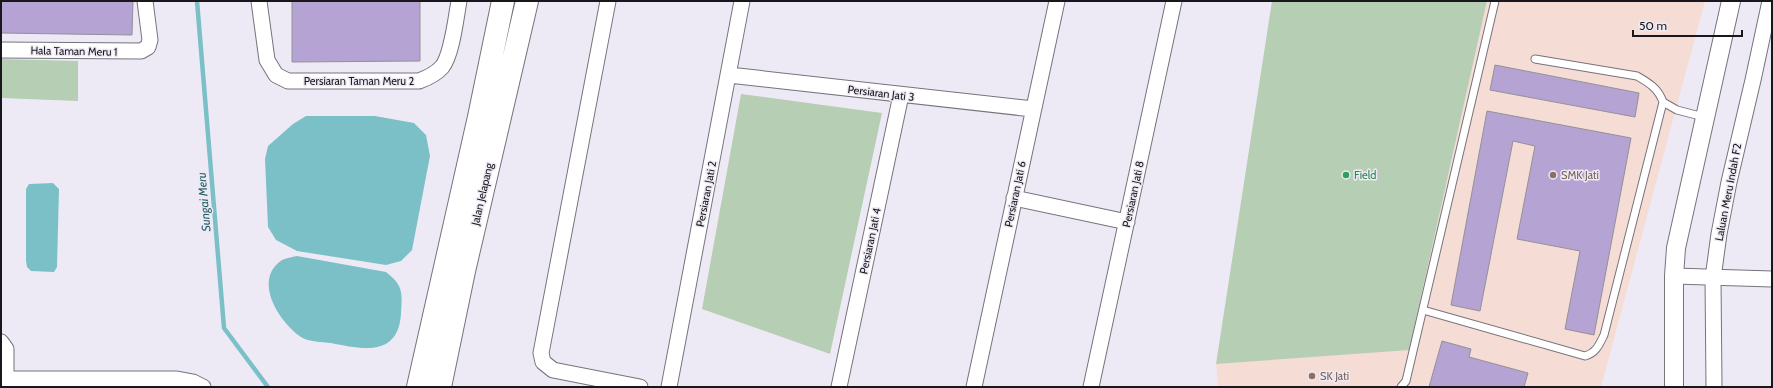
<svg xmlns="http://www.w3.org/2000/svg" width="1773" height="388" font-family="Cabin,sans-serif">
  <rect width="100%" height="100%" fill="#eeeaf5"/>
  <!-- education -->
  <path fill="#f5dcd4" d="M1487,1H1705L1601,387H1218L1216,364L1409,349Z"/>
  <!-- green -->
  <path fill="#b6ceb3" d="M1272,1H1487L1409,350L1216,364Z
    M1,59L78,61V101L1,98Z
    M741,94L882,113L830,354L702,309Z"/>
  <!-- water -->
  <path fill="#7bc0c7" d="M306,116H375L414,123L426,135L430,156L412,250L401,261L386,265L297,251L276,240L268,227L265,159L268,146L293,124Z
    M53,183L59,189L57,267L54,272L31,271L27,267L26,261V189L29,184Z
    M297,256L386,272C404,286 402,293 401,314C398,358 361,349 331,343C322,342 309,342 301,337C279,322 252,280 282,260C286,258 292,257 297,256Z"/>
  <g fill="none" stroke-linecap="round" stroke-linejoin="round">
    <!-- stream -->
    <path stroke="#7bc0c7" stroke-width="4.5" d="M197,1L224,328L268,387"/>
  </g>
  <!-- building -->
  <path fill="#b5a3d3" stroke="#939099" d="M1,1H133L132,35L1,33Z
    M292,1H420V61L292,62Z
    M1495,65L1639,93L1635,117L1490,90Z
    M1487,111L1631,138L1594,335L1565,329L1580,251L1517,239L1535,146L1513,141L1480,311L1451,305Z
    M1442,341L1471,349L1469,357L1528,373L1524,387H1429Z"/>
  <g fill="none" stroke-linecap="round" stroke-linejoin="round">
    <!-- service casing -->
    <g stroke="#76737b" stroke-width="9">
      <path id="service" d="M1535,59L1637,76C1649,83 1658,88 1663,102L1677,110L1704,117
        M1423,310L1585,356C1596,353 1599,345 1604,335L1663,102
        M1401,387L1406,381L1495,1"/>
    </g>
    <!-- minor casing -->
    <g stroke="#76737b" stroke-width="17">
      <path id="minor" d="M259,1L267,60L276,75L288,81H419C427,78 436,74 442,67C452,55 456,17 459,1
        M608,1L541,353L543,362L553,370L640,387
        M1,50L141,51L148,47L150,40L145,1
        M729,75L1033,109
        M1014,198L1127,222
        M1674,276L1772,279
        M1,342L6,349V387
        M7,379H177L193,382L203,387
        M669,387L742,1
        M839,387L901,95
        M974,387L1057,1
        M1091,387L1174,1
        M1714,387L1713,278L1719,234L1729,182L1753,80L1770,1"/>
    </g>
    <!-- tertiary casing -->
    <g stroke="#76737b" stroke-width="20">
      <path id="tertiary" d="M1674,387V276L1676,248L1731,1"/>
    </g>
    <!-- primary casing -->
    <g stroke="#76737b" stroke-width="24">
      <path id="primary" d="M418,387L479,117L503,1
        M440,387L464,271L527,1"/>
    </g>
    <!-- service -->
    <use href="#service" stroke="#fff" stroke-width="7"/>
    <!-- minor -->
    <use href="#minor" stroke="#fff" stroke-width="15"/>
    <!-- tertiary -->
    <use href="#tertiary" stroke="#fff" stroke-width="18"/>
    <!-- primary -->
    <use href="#primary" stroke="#fff" stroke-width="22"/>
  </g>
  <!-- markers -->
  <circle fill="#2e9e5b" stroke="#eeeaf5" stroke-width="1.5" cx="1346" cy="175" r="4"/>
  <g fill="#8d6e63" stroke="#eeeaf5" stroke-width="1.5">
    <circle cx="1553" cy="175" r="4"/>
    <circle cx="1312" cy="376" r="4"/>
  </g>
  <g text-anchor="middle" stroke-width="3" stroke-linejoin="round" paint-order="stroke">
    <!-- street labels -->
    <g font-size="11" fill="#19171b" stroke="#eeeaf5">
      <text transform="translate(74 51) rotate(1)" y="4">Hala Taman Meru 1</text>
      <text x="359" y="85">Persiaran Taman Meru 2</text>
      <text transform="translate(881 93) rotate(7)" y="4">Persiaran Jati 3</text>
      <text transform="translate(1728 192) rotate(-79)" y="4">Laluan Meru Indah F2</text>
      <text transform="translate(482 194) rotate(-77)" y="4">Jalan Jelapang</text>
      <text transform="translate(706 194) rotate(-79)" y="4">Persiaran Jati 2</text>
      <text transform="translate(1015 194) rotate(-78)" y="4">Persiaran Jati 6</text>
      <text transform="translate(1133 194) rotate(-78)" y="4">Persiaran Jati 8</text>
      <text transform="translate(870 241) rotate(-78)" y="4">Persiaran Jati 4</text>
    </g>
    <!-- leisure labels -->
    <g font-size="11" fill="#27864d" stroke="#eeeaf5" text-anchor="start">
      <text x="1354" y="179">Field</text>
    </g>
    <!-- education labels -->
    <g font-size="11" fill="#785e54" stroke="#eeeaf5" text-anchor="start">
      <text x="1561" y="179">SMK Jati</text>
      <text x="1320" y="380">SK Jati</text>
    </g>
    <!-- water labels -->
    <g font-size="12" font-style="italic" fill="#225c62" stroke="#eeeaf5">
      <text transform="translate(204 202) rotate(-95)" y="4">Sungai Meru</text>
    </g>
  </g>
  <!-- border -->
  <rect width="1773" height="388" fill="none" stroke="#19171b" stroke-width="4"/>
  <!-- scale -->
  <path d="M1633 30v6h109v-6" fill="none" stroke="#19171b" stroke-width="2"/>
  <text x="1639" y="30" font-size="12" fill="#19171b" stroke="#eeeaf5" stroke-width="3" paint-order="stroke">50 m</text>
</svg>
